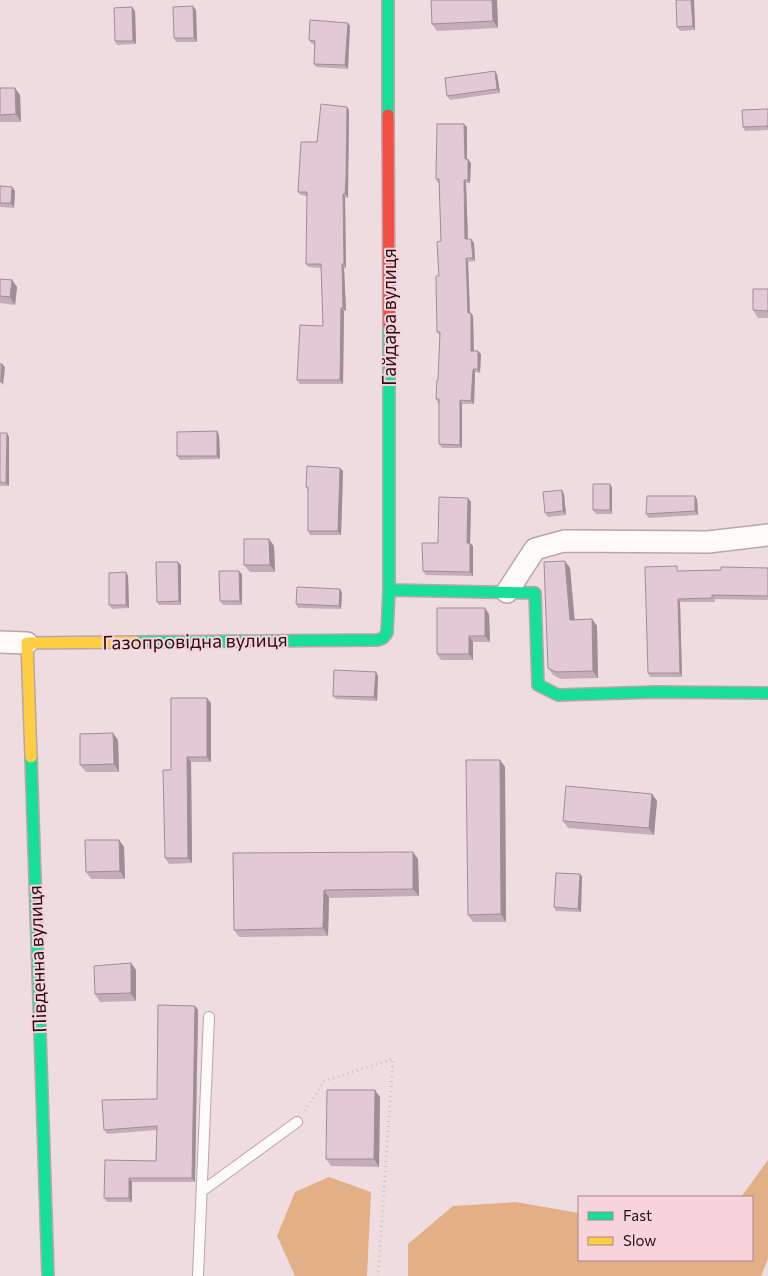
<svg xmlns="http://www.w3.org/2000/svg" width="768" height="1276" font-family="Commissioner,sans-serif">
  <rect width="100%" height="100%" fill="#efdce0"/>
  <!-- forest -->
  <path fill="#e2af87" d="M768,1160V1259L761,1276H408V1244L453,1206L516,1202L579,1213V1260H752V1197H741Z
    M329,1177L371,1192L367,1276H295L277,1236L295,1192Z"/>
  <g fill="none" stroke-linecap="round" stroke-linejoin="round">
    <!-- lane casing -->
    <g stroke="#bca4ab" stroke-width="12">
      <path id="lane" d="M202,1191L297,1122
        M198,1276L209,1017"/>
    </g>
    <!-- street casing -->
    <g stroke="#bca4ab" stroke-width="24">
      <path id="street" d="M507,592L535,549L564,541L708,542L768,535
        M0,642L27,643"/>
    </g>
    <!-- fast casing -->
    <g stroke="#bca4ab" stroke-width="14">
      <path id="fast" d="M388,0V115
        M389,590L535,593L538,685L558,695L656,692L768,693
        M136,642L378,640L383,638L387,633L389,590V325
        M31,757L48,1276"/>
    </g>
    <!-- slow casing -->
    <g stroke="#bca4ab" stroke-width="14">
      <path id="slow" d="M31,757L27,643L136,642"/>
    </g>
    <!-- jam casing -->
    <g stroke="#bca4ab" stroke-width="14">
      <path id="jam" d="M388,115L389,325"/>
    </g>
    <!-- path -->
    <path stroke="#cac1c3" stroke-width="3" stroke-dasharray="1 4" stroke-linecap="butt" d="M305,1111L324,1081L393,1059L378,1276"/>
    <!-- lane -->
    <use href="#lane" stroke="#fdfafa" stroke-width="10"/>
    <!-- street -->
    <use href="#street" stroke="#fdfafa" stroke-width="21"/>
    <!-- fast -->
    <use href="#fast" stroke="#16e098" stroke-width="11"/>
    <!-- slow -->
    <use href="#slow" stroke="#ffcf43" stroke-width="11"/>
    <!-- jam -->
    <use href="#jam" stroke="#f24e42" stroke-width="11"/>
  </g>
  <!-- wall -->
  <path fill="#c3adb8" d="M497,0L498,28L437,31L432,24Z
    M676,0H694L695,30L680,31L677,27Z
    M132,7L135,11L136,44L117,45L115,41Z
    M196,10L197,42H176L174,38Z
    M350,26L348,69L316,67L314,64V44H312L309,40Z
    M497,74L500,93L450,100L447,96Z
    M0,88L20,95L21,122H0Z
    M347,107L349,110L348,182V198L345,197L346,268H344L346,311H344L343,384H300L297,380L323,326L321,268L308,267L306,264L307,196L301,195L298,192L317,142Z
    M768,109V130L745,131L743,127Z
    M467,127V159L471,163L470,183H466L468,239H471L474,243L475,261L468,262L470,313H471L473,316L474,351L481,354L480,373L475,372L474,404H462V448H442L439,444V403H438L436,399L438,380L440,335L437,332L441,241L439,183H438L436,179Z
    M0,186L12,187L15,191L14,208L0,207Z
    M0,279L12,280L17,287L15,305L0,303Z
    M768,289V318H758L753,310Z
    M0,433H7L9,437V486H0Z
    M219,435L220,459L180,460L177,456Z
    M340,468L343,471L341,535H310L308,531V490L306,487Z
    M610,484L612,488V514H596L593,510Z
    M562,490L564,494L566,515L548,517L545,513Z
    M695,496L697,499L698,515L649,518L646,514Z
    M468,498L471,502L470,543L473,546V576L426,575L423,571L438,543Z
    M269,539L274,546L275,572H250L244,565Z
    M181,565V605H159L157,602Z
    M570,568L575,620L592,619L597,626L598,678L561,679L553,675L548,668Z
    M768,568V600L715,599V602H680L682,677H650L648,673L680,570V571Z
    M126,572L128,576L129,608L112,609L109,605Z
    M242,574V605H223L220,601Z
    M340,589L342,593L341,609L298,608L296,604Z
    M489,614L490,642H473V660H441L437,654Z
    M378,676L377,701L336,699L333,696Z
    M211,703V762H191L192,863L169,864L165,858L171,770Z
    M118,740L119,772H86L80,765Z
    M500,760L505,767L506,922H473L468,915Z
    M652,794L657,801L654,835L568,828L563,821Z
    M119,840L124,847L125,879H91L86,872Z
    M233,853L418,859L419,896L329,898L328,936L239,937L234,930Z
    M580,874L582,877L581,912L556,911L554,907Z
    M131,963L136,970V1001L100,1002L95,994Z
    M195,1006L198,1010L195,1182H132V1202H107L104,1198L105,1160L156,1161L157,1130L107,1134L104,1130L157,1099Z
    M380,1097L379,1167L331,1166L326,1159Z"/>
  <!-- shaded-wall -->
  <path fill="#9f8d96" d="M492,0H497L498,28L493,21Z
    M691,0H694L695,30L693,26Z
    M193,6L196,10L197,42L194,38Z
    M132,7L135,11L136,44L133,41Z
    M348,23L350,26L348,69L345,65Z
    M495,71L497,74L500,93L497,89Z
    M15,88L20,95L21,122L16,114Z
    M347,107L349,110L348,198L345,194Z
    M464,124L467,127V163L465,159Z
    M468,159L471,163L470,183L468,180Z
    M464,180L466,183L468,243L465,239Z
    M12,187L15,191L14,208L11,203Z
    M343,194L345,197L346,268L344,264Z
    M471,239L474,243L475,261L473,258Z
    M466,258L468,262L470,316L468,313Z
    M342,264L344,268L346,311L343,308Z
    M12,280L17,287L15,305L10,297Z
    M341,308L344,311L343,384L340,380Z
    M471,313L473,316L474,354L471,351Z
    M478,351L481,354L480,373L478,369Z
    M2,364L5,367L3,385L1,382Z
    M473,369L475,372L474,404L471,401Z
    M460,400L462,404V448L460,445Z
    M217,431L219,435L220,459L217,456Z
    M7,433L9,437V486L6,483Z
    M340,468L343,471L341,535L338,531Z
    M610,484L612,488V514L610,510Z
    M562,490L564,494L566,515L563,511Z
    M695,496L697,499L698,515L695,511Z
    M468,498L471,502L470,546L467,543Z
    M269,539L274,546L275,572L270,565Z
    M470,543L473,546V576L470,572Z
    M565,561L570,568L575,627L570,620Z
    M178,562L181,565V605L179,601Z
    M239,571L242,574V605L240,601Z
    M126,572L128,576L129,608L126,605Z
    M340,589L342,593L341,609L339,606Z
    M678,599L680,602L682,677L680,673Z
    M485,608L489,614L490,642L485,636Z
    M592,619L597,626L598,678L593,671Z
    M469,636L473,642V660L469,654Z
    M376,672L378,676L377,701L374,697Z
    M207,698L211,703V762L207,757Z
    M113,733L118,740L119,772L114,764Z
    M187,757L191,762L192,863L188,858Z
    M500,760L505,767L506,922L501,914Z
    M652,794L657,801L654,835L649,828Z
    M119,840L124,847L125,879L120,871Z
    M413,852L418,859L419,896L413,889Z
    M580,874L582,877L581,912L578,909Z
    M324,890L329,898L328,936L323,928Z
    M131,963L136,970V1001L131,993Z
    M195,1006L198,1010L195,1182L192,1178Z
    M375,1090L380,1097L379,1167L374,1159Z
    M129,1178L132,1182V1202L129,1198Z"/>
  <!-- building -->
  <path fill="#e3c9d6" stroke="#9f8d96" d="M431,0H492L493,21L432,24Z
    M676,0H691L693,26L677,27Z
    M193,6L194,38H174L173,7Z
    M132,7L133,41H115L114,8Z
    M310,20L348,23L345,65L314,64L315,41L309,40Z
    M495,71L497,89L447,96L445,78Z
    M0,88H15L16,114L0,115Z
    M321,104L347,107L346,178L345,194H343L344,264H342L343,308H341L340,380H297L300,325L323,326L321,264H306L307,192H298L301,142H317Z
    M768,109V126L743,127L742,110Z
    M437,124H464L465,159H468V180H464L465,239H471L473,258H466L468,313H471V351H478V369H473L471,401L460,400V445L439,444V399H436L437,380H438L440,332H437L436,276H439L437,242L441,241L439,179H436Z
    M0,186L12,187L11,203H0Z
    M0,279L12,280L10,297L0,296Z
    M753,289H768V311L753,310Z
    M0,364H2L1,382H0Z
    M217,431V456H177V432Z
    M0,433H7L6,483L0,482Z
    M307,466L340,468L338,531H308V487H306Z
    M593,484H610V510H593Z
    M562,490L563,511L545,513L543,492Z
    M647,496H695V511L646,514Z
    M439,497L468,498L467,543H470V572L423,571L422,543H438Z
    M244,539H269L270,565H244Z
    M565,561L570,620L592,619L593,671L556,672L548,668L544,562Z
    M156,562H178L179,601L157,602Z
    M677,566V571L721,570V567L768,568V596L712,595V598L678,599L680,673H648L645,567Z
    M219,571H239L240,601H220Z
    M126,572V605H109V573Z
    M297,587L340,589L339,606L296,604Z
    M437,608H485V636H469V654H437Z
    M334,670L376,672L374,697L333,696Z
    M171,698H207V757H187L188,858H165L163,770H171Z
    M113,733L114,764L80,765V734Z
    M466,760H500L501,914L468,915Z
    M566,786L652,794L649,828L563,821Z
    M85,840H119L120,871L86,872Z
    M413,852V889L324,890L323,928L234,930L233,853Z
    M556,873L580,874L578,909L554,907Z
    M131,963V993L95,994L94,966Z
    M158,1005L195,1006L192,1178H129V1198H104L105,1160L156,1161L157,1126L104,1130L102,1100L157,1099Z
    M327,1090H375L374,1159H326Z"/>
  <g text-anchor="middle" stroke-width="4" stroke-linejoin="round" paint-order="stroke">
    <!-- street labels -->
    <g font-size="19" fill="#290c15" stroke="#f7d4dc">
      <text transform="translate(389 317) rotate(-90)" y="7">Гайдара вулиця</text>
      <text transform="translate(195 641) rotate(-1)" y="7">Газопровідна вулиця</text>
      <text transform="translate(37 959) rotate(-92)" y="7">Південна вулиця</text>
    </g>
  </g>
  <!-- legend -->
  <rect x="578" y="1196" width="175" height="65" fill="#f7d4dc" stroke="#a5848c"/>
  <rect x="588" y="1212" width="25" height="8" fill="#16e098" stroke="#a5848c"/>
  <text x="623" y="1221" font-size="15" fill="#290c15">Fast</text>
  <rect x="588" y="1237" width="25" height="8" fill="#ffcf43" stroke="#a5848c"/>
  <text x="623" y="1246" font-size="15" fill="#290c15">Slow</text>
</svg>
